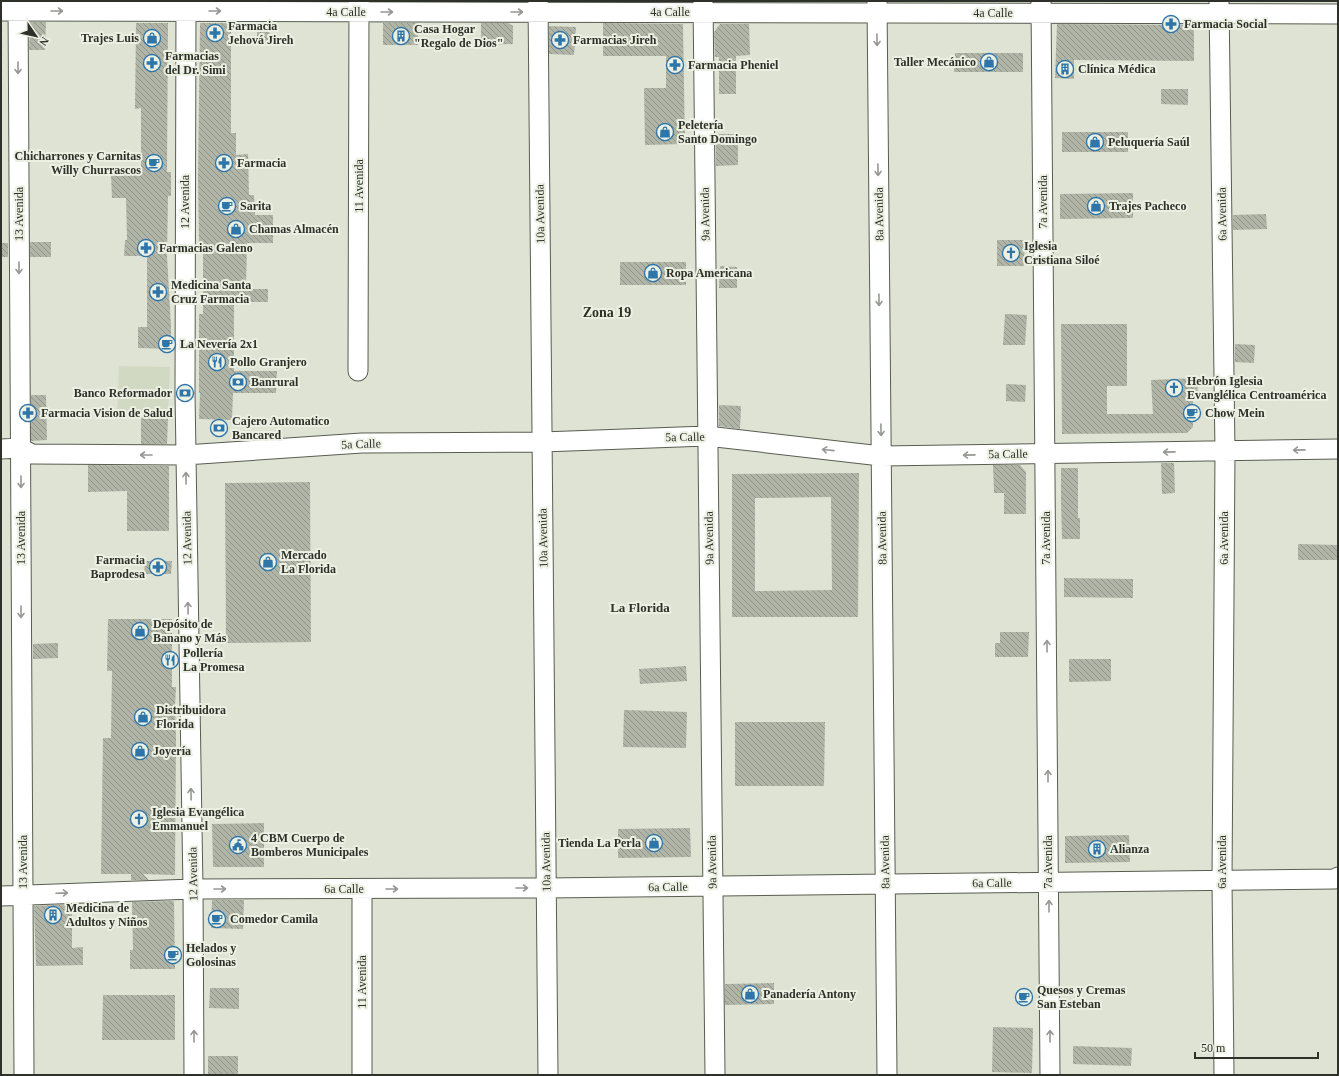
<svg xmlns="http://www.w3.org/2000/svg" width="1339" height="1076" font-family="'Times New Roman',serif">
  <defs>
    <pattern id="building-back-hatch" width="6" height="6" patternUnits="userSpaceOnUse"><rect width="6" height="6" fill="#b0b5a7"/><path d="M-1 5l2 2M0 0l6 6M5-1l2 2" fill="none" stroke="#909488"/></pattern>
  </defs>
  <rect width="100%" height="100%" fill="#dee3d4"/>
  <!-- built -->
  <path fill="#d1d9c3" d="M119,366L170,367L168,418L117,416Z"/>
  <!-- building -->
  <path fill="url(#building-back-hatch)" fill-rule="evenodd" d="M30,22H46L45,50H29Z
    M136,23H168L167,172H171V196H168L167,256L171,326V349L138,348V327H147V256H124L125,240H127L126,198H112L111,174L141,173V108L135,109Z
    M200,23H231V133H236V155L248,154L249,195H254L255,215H273V243H247L246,289H268V302H234V371H277L276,393H233L232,420L199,419L200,393H199V314H203V244H199L198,177Z
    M257,23H269L270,44H257Z
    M383,23H418V45H383Z
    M481,23H508L513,26V44L481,45Z
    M603,23L683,24L685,144L645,145L644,88H666V56H603Z
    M720,24H749L750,55L736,56V94H719V57H715L714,32Z
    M1057,24L1194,25V61L1074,60V79L1055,78Z
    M549,26L576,27L574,55L549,54Z
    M955,53H1023V72H954Z
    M1161,89H1188V105L1161,104Z
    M1062,132H1128V152H1062Z
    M716,134H738V165L716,166Z
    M1133,193V218L1060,219V194Z
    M1266,214L1267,229L1233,230V215Z
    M997,240H1025L1024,266H997Z
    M30,242H51V257H30Z
    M1,243H8V257H1Z
    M620,262H686V285H620Z
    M720,266L737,267V288H719Z
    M1005,314L1027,315L1025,345H1003Z
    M1061,324H1127V386H1107V414H1153L1151,380L1197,378L1198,395H1193V427L1187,433L1062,434Z
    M1235,344L1255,345L1254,363L1235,362Z
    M1006,384L1026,385L1025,402L1006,401Z
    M31,395H46L47,440L31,441Z
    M719,405L741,406L740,429L719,426Z
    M141,417L168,418L167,444H141Z
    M1161,463H1174L1175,493L1162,494Z
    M88,465L169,466V531H127V491L88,492Z
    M993,465H1020L1026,472V514H1004V493H994Z
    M1061,468H1078V518H1080V539H1062L1061,500Z
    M859,473L858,617H732V474ZM831,497L832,590L755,591V498Z
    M310,482L311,642L226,643L225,483Z
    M1298,544L1338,545V560H1298Z
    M145,561H172L171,574H144Z
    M1064,578L1133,579V598L1064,597Z
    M108,619H172V687H176L175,706L176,738L175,875L143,874L149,880H131V874H101L103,738H111L112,671H107Z
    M1000,632H1029L1028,657H995V643H1000Z
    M58,643V658L33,659V644Z
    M1069,659H1111V681L1069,682Z
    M686,666L687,681L640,684L639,669Z
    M624,710L687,712L686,748L623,747Z
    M735,722H825L824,786H735Z
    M264,823V867H213L212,824Z
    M690,828L691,857L618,858V829Z
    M1129,835L1130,862L1065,863V836Z
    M212,900H244L243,929L211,928Z
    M173,901L174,902L175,969H130V950H133L132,902Z
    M72,904V948L83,947V965L36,966L34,906Z
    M774,983V1004L725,1005V984Z
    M210,988H239V1009L209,1008Z
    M103,995H175V1040H102Z
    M993,1027L1033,1028L1032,1073L992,1072Z
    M1073,1046L1132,1048L1131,1066L1073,1064Z
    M208,1056H238V1075H208Z"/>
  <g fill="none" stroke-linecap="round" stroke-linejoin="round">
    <!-- street casing -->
    <g stroke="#595d51" stroke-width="21">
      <path id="street" d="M18,1L24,1075
        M186,1L185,393L193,889L194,1075
        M538,1L548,1075
        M703,1L715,1075
        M877,1L887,1075
        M1041,1L1050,1075
        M1219,1L1225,452L1222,880L1224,1075
        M1,11L1338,14
        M358,371L359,1
        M1,449L20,448L32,454L185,455L362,443L542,442L707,436L881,456L1338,449
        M362,889V1075
        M1,896L193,889L546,888L1335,879L1338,877"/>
    </g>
    <!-- street -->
    <use href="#street" stroke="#fff" stroke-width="19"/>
  </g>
  <!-- one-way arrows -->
  <defs><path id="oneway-shaft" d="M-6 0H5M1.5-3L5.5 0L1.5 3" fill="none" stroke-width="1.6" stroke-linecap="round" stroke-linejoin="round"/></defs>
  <g stroke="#969894">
    <use href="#oneway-shaft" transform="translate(57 11)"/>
    <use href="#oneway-shaft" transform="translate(215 11)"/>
    <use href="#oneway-shaft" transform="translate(387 12)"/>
    <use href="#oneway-shaft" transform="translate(517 12)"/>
    <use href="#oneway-shaft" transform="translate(877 40) rotate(89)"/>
    <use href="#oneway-shaft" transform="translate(18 68) rotate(90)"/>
    <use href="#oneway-shaft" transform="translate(878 170) rotate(89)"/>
    <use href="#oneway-shaft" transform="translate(19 268) rotate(90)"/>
    <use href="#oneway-shaft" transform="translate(879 300) rotate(89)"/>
    <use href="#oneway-shaft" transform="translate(881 430) rotate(89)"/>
    <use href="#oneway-shaft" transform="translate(828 450) rotate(-174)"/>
    <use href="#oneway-shaft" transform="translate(1299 450) rotate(179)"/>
    <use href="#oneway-shaft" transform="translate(1169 452) rotate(179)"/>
    <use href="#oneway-shaft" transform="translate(146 455) rotate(-180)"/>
    <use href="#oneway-shaft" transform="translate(969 455) rotate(179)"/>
    <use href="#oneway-shaft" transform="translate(186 478) rotate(-91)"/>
    <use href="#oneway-shaft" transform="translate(21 482) rotate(90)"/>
    <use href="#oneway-shaft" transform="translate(188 608) rotate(-91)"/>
    <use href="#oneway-shaft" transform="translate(21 612) rotate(90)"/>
    <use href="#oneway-shaft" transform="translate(1047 646) rotate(-90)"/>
    <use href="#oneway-shaft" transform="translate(1048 776) rotate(-90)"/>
    <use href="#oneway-shaft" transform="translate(191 794) rotate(-91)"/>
    <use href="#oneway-shaft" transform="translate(522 888)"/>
    <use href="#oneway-shaft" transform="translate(220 889)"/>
    <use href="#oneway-shaft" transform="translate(392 889)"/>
    <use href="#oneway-shaft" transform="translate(62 893) rotate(-2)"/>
    <use href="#oneway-shaft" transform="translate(1049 906) rotate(-90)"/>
    <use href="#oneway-shaft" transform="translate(194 1036) rotate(-90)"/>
    <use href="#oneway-shaft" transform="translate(1050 1036) rotate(-90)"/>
  </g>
  <!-- icons -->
  <defs>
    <g id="pharmacy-ring" transform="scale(0.9)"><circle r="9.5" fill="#ebf0e2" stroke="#2e75a9" stroke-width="1.5"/><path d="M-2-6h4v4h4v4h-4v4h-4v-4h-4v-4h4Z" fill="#2e75a9"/></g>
    <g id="building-ring" transform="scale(0.9)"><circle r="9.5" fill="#ebf0e2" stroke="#2e75a9" stroke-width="1.5"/><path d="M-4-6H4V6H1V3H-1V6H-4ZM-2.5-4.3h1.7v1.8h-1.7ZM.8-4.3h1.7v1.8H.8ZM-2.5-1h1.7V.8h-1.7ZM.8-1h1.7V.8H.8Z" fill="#2e75a9"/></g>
    <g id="shop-ring" transform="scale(0.9)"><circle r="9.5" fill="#ebf0e2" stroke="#2e75a9" stroke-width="1.5"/><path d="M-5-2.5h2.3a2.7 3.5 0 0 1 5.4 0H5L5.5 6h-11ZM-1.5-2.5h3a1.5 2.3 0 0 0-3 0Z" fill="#2e75a9"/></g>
    <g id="cafe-ring" transform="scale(0.9)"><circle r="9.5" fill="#ebf0e2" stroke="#2e75a9" stroke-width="1.5"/><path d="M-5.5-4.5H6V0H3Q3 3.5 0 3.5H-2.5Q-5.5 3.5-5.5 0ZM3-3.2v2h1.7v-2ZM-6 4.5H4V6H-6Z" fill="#2e75a9"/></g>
    <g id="church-ring" transform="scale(0.9)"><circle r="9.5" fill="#ebf0e2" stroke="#2e75a9" stroke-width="1.5"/><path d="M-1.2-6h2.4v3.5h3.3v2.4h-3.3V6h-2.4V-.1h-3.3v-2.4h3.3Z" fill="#2e75a9"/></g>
    <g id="restaurant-ring" transform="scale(0.9)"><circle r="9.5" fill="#ebf0e2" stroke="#2e75a9" stroke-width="1.5"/><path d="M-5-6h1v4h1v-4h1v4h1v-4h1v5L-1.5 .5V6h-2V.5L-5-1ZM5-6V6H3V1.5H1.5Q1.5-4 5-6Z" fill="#2e75a9"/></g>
    <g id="bank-ring" transform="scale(0.9)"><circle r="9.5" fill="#ebf0e2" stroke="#2e75a9" stroke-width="1.5"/><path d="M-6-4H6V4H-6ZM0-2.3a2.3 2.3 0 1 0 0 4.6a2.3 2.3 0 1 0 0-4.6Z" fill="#2e75a9"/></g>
    <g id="civic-ring" transform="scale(0.9)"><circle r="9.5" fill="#ebf0e2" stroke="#2e75a9" stroke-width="1.5"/><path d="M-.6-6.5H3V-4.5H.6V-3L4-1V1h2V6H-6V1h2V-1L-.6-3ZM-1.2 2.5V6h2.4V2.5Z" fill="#2e75a9"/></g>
  </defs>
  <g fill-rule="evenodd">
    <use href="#pharmacy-ring" x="1171" y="24"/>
    <use href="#pharmacy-ring" x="215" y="33"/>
    <use href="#building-ring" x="401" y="36"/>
    <use href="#shop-ring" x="152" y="38"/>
    <use href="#pharmacy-ring" x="560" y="40"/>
    <use href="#shop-ring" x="989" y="62"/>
    <use href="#pharmacy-ring" x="152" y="63"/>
    <use href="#pharmacy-ring" x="675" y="65"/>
    <use href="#building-ring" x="1065" y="69"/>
    <use href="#shop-ring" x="665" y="132"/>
    <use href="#shop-ring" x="1095" y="142"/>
    <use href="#cafe-ring" x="154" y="163"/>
    <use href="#pharmacy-ring" x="224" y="163"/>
    <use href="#cafe-ring" x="227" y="206"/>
    <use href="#shop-ring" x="1096" y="206"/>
    <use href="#shop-ring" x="236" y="229"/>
    <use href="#pharmacy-ring" x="146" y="248"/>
    <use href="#church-ring" x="1011" y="253"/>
    <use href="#shop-ring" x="653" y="273"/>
    <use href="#pharmacy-ring" x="158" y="292"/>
    <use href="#cafe-ring" x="167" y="344"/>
    <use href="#restaurant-ring" x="217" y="362"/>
    <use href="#bank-ring" x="238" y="382"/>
    <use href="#church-ring" x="1174" y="388"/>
    <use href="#bank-ring" x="185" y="393"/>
    <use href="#pharmacy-ring" x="28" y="413"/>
    <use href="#cafe-ring" x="1192" y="413"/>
    <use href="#bank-ring" x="219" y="428"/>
    <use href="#shop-ring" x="268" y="562"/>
    <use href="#pharmacy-ring" x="158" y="567"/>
    <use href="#shop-ring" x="140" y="631"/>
    <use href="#restaurant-ring" x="170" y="660"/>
    <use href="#shop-ring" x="143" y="717"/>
    <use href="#shop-ring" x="140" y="751"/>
    <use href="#church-ring" x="139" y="819"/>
    <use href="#shop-ring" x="654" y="843"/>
    <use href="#civic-ring" x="238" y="845"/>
    <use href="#building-ring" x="1097" y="849"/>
    <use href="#building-ring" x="53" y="915"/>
    <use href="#cafe-ring" x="217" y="919"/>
    <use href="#cafe-ring" x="173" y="955"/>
    <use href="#shop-ring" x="750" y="994"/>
    <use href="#cafe-ring" x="1024" y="997"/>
  </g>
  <g text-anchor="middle" stroke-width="4" stroke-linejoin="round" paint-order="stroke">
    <!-- street labels -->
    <g font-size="12" fill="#2e302a" stroke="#ebf0e2">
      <text x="346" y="16">4a Calle</text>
      <text x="670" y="16">4a Calle</text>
      <text x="993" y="17">4a Calle</text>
      <text transform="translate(359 186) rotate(-90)" y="4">11 Avenida</text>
      <text transform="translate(185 202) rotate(-90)" y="4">12 Avenida</text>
      <text transform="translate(1043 202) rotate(-90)" y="4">7a Avenida</text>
      <text transform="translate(19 214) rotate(-90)" y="4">13 Avenida</text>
      <text transform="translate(540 214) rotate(-91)" y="4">10a Avenida</text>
      <text transform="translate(705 214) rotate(-91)" y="4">9a Avenida</text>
      <text transform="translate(879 214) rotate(-91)" y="4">8a Avenida</text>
      <text transform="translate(1222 214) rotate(-91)" y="4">6a Avenida</text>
      <text transform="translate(685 437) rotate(-1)" y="4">5a Calle</text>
      <text transform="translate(361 444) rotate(-2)" y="4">5a Calle</text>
      <text transform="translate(1008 454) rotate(-1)" y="4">5a Calle</text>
      <text transform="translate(21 538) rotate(-90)" y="4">13 Avenida</text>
      <text transform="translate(187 538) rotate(-91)" y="4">12 Avenida</text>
      <text transform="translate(543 538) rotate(-91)" y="4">10a Avenida</text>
      <text transform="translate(709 538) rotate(-91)" y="4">9a Avenida</text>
      <text transform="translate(882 538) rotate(-91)" y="4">8a Avenida</text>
      <text transform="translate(1046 538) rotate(-90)" y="4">7a Avenida</text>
      <text transform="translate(1224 538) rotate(-90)" y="4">6a Avenida</text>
      <text transform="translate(23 862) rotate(-90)" y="4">13 Avenida</text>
      <text transform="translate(546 862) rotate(-91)" y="4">10a Avenida</text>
      <text transform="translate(712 862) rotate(-91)" y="4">9a Avenida</text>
      <text transform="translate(885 862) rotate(-91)" y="4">8a Avenida</text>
      <text transform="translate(1048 862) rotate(-90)" y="4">7a Avenida</text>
      <text transform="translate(1222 862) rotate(-90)" y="4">6a Avenida</text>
      <text transform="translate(193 874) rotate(-91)" y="4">12 Avenida</text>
      <text transform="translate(992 883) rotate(-1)" y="4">6a Calle</text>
      <text transform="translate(668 887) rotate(-1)" y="4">6a Calle</text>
      <text x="344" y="893">6a Calle</text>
      <text transform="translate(362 982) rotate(-90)" y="4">11 Avenida</text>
    </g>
    <!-- poi labels -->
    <g font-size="12" font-weight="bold" fill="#2e302a" stroke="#ebf0e2" text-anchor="start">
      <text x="1184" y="28">Farmacia Social</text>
      <text x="228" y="30">Farmacia<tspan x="228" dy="14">Jehová Jireh</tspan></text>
      <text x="414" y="33">Casa Hogar<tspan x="414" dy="14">"Regalo de Dios"</tspan></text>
      <text x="139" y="42" text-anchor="end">Trajes Luis</text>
      <text x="573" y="44">Farmacias Jireh</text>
      <text x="165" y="60">Farmacias<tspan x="165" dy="14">del Dr. Simi</tspan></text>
      <text x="976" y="66" text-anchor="end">Taller Mecánico</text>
      <text x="688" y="69">Farmacia Pheniel</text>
      <text x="1078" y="73">Clínica Médica</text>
      <text x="678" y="129">Peletería<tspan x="678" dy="14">Santo Domingo</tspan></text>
      <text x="1108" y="146">Peluquería Saúl</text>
      <text x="141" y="160" text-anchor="end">Chicharrones y Carnitas<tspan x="141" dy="14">Willy Churrascos</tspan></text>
      <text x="237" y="167">Farmacia</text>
      <text x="240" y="210">Sarita</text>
      <text x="1109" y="210">Trajes Pacheco</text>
      <text x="249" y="233">Chamas Almacén</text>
      <text x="1024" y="250">Iglesia<tspan x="1024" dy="14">Cristiana Siloé</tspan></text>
      <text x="159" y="252">Farmacias Galeno</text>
      <text x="666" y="277">Ropa Americana</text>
      <text x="171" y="289">Medicina Santa<tspan x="171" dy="14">Cruz Farmacia</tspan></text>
      <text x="180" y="348">La Nevería 2x1</text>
      <text x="230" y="366">Pollo Granjero</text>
      <text x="1187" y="385">Hebrón Iglesia<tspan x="1187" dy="14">Evanglélica Centroamérica</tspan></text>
      <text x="251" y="386">Banrural</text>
      <text x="172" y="397" text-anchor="end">Banco Reformador</text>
      <text x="41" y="417">Farmacia Vision de Salud</text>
      <text x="1205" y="417">Chow Mein</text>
      <text x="232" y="425">Cajero Automatico<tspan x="232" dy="14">Bancared</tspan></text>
      <text x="281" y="559">Mercado<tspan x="281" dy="14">La Florida</tspan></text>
      <text x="145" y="564" text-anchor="end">Farmacia<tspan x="145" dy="14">Baprodesa</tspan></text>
      <text x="153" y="628">Depósito de<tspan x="153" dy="14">Banano y Más</tspan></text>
      <text x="183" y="657">Pollería<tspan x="183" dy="14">La Promesa</tspan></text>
      <text x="156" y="714">Distribuidora<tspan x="156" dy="14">Florida</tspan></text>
      <text x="153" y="755">Joyería</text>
      <text x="152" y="816">Iglesia Evangélica<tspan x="152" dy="14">Emmanuel</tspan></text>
      <text x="251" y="842">4 CBM Cuerpo de<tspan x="251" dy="14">Bomberos Municipales</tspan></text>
      <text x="641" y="847" text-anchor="end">Tienda La Perla</text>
      <text x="1110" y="853">Alianza</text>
      <text x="66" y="912">Medicina de<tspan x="66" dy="14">Adultos y Niños</tspan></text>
      <text x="230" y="923">Comedor Camila</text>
      <text x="186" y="952">Helados y<tspan x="186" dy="14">Golosinas</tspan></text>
      <text x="1037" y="994">Quesos y Cremas<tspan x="1037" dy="14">San Esteban</tspan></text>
      <text x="763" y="998">Panadería Antony</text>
    </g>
    <!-- neighbourhood labels -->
    <g font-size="13" font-weight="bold" fill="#2d3126" stroke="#ebf0e2">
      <text x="640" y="612">La Florida</text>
    </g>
    <!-- quarter labels -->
    <g font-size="14" font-weight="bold" fill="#2d3126" stroke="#ebf0e2">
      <text x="607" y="317">Zona 19</text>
    </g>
  </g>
  <!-- border -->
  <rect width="1339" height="1076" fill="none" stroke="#2e302a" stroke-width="4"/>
  <!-- north arrow -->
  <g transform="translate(36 36) rotate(124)" stroke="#ebf0e2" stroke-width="3" paint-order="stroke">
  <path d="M0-3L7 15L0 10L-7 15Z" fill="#2e302a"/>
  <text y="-6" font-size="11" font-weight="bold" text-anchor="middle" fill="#2e302a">N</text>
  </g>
  <!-- scale -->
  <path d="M1195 1052v6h123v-6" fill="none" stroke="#2e302a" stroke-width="2"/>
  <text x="1201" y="1052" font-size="12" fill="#2e302a" stroke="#ebf0e2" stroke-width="3" paint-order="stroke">50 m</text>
</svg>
